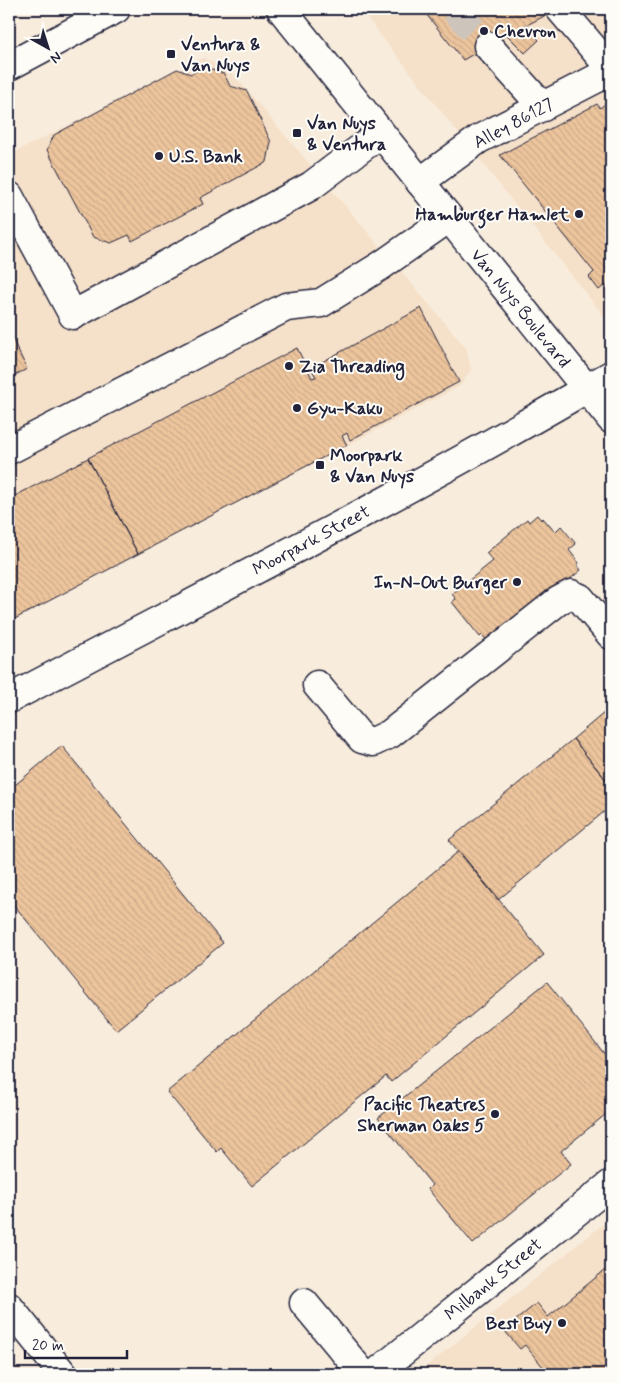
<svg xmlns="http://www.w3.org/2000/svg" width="620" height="1383" font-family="Mynerve,sans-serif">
  <defs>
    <pattern id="building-back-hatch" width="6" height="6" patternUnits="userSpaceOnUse" patternTransform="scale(1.25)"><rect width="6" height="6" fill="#edc59d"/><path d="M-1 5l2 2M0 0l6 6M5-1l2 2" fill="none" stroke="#cba988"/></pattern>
  </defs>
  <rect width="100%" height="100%" fill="#f8ecdc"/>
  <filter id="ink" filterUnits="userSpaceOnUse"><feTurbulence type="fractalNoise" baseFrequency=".02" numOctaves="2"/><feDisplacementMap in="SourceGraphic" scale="10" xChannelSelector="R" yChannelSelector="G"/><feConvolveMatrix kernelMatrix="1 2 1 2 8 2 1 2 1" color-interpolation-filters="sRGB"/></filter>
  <g filter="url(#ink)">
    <!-- built -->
    <path fill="#f5e0c9" d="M360,9H611V325Z
      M204,58L233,74L466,348L471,370L460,386L9,622V155Z
      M611,1218V1374H417Z"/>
    <!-- building -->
    <path fill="url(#building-back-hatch)" stroke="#22223b" d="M422,9H558L525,26L539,40L525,53L507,35L463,60Z
      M204,67L224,74L230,86L247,91L271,142L267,162L200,198L203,204L132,241L129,235L111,243L93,237L47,150L54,135L177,69L191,74Z
      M611,99V293L605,285L599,290L589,277L594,272L500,155L597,104L600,108Z
      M421,308L459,382L350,440L347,433L342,436L347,445L138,554L88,458L297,348L312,378L316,377L311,368Z
      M9,332L27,369L9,378Z
      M88,458L138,554L9,622V499Z
      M537,515L541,520L543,518L555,532L561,526L576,544L569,550L579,563L577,565L581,570L552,594L533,604L520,613L523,617L492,646L482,635L480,637L452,602L456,599L452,594L493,561L486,553L527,519L529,522Z
      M611,707V786L573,739Z
      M573,739L611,786V806L498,900L449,840Z
      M62,746L223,943L116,1030L9,899V790Z
      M459,851L544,955L391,1082L386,1076L252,1186L221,1148L217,1152L167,1092Z
      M547,982L611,1062V1110L561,1151L571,1164L473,1244L428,1189L432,1185L378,1118Z
      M611,1265V1374H549L525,1345L520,1349L504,1330L537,1303L548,1317Z"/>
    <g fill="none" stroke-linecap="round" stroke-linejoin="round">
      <!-- minor-tunnel -->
      <path stroke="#cdc4bc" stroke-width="28" stroke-dasharray="28 14" stroke-linecap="butt" d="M454,9L488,46"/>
      <!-- minor casing -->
      <g stroke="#22223b" stroke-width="31">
        <path id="minor" d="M560,9L611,69
          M488,46L543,107
          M420,182L479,139L611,71
          M9,196L73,315L311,186L381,133
          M586,389L611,375
          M9,450L286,307L321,303L382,265L449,218
          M317,685L362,739L373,742L390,734L558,601L571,594L580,598L611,635
          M304,1303L363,1374
          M9,1307L63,1374
          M375,1374L611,1184"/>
      </g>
      <!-- major casing -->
      <g stroke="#22223b" stroke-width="31">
        <path id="major" d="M281,9L611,419
          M9,66L116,9
          M9,699C202,597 397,499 586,389"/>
      </g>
      <!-- minor -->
      <use href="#minor" stroke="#fdfcf7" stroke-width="28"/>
      <!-- major -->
      <use href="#major" stroke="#fdfcf7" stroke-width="28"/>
    </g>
  </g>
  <!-- markers -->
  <g fill="#22223b" stroke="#fdfcf7" stroke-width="2">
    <circle cx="484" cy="31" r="5"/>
    <rect x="166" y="49" width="10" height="10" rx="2.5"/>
    <rect x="292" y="128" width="10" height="10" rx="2.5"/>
    <circle cx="159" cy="156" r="5"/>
    <circle cx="579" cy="214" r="5"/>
    <circle cx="289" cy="366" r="5"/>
    <circle cx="297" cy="408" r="5"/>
    <rect x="315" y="460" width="10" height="10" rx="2.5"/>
    <circle cx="517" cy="582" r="5"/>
    <circle cx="495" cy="1114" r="5"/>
    <circle cx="562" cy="1323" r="5"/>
  </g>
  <g text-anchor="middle" stroke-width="4" stroke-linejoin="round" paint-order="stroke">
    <!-- poi labels -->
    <g font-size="18" font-weight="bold" fill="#22223b" stroke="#fdfcf7" text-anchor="start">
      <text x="494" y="37">Chevron</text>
      <text x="181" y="50">Ventura &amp;<tspan x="181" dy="21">Van Nuys</tspan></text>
      <text x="307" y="129">Van Nuys<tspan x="307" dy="21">&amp; Ventura</tspan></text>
      <text x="169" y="162">U.S. Bank</text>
      <text x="569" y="220" text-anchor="end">Hamburger Hamlet</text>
      <text x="299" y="372">Zia Threading</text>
      <text x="307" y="414">Gyu-Kaku</text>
      <text x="330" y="461">Moorpark<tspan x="330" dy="21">&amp; Van Nuys</tspan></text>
      <text x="507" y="588" text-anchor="end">In-N-Out Burger</text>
      <text x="485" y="1110" text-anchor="end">Pacific Theatres<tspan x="485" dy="21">Sherman Oaks 5</tspan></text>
      <text x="552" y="1329" text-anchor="end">Best Buy</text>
    </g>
    <!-- street labels -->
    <g font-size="18" fill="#22223b" stroke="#fdfcf7">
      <text transform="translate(513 123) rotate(-28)" y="6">Alley 86127</text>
      <text transform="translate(521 308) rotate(51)" y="6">Van Nuys Boulevard</text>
      <text transform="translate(311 540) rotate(-28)" y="6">Moorpark Street</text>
      <text transform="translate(493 1279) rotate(-39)" y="6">Milbank Street</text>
    </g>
  </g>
  <!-- margin -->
  <rect width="620" height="1383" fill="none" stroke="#fdfcf7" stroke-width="30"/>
  <rect x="15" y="15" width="590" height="1353" fill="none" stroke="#22223b" stroke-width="2" filter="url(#ink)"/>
  <!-- north arrow -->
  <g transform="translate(48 48) rotate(141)" stroke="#fdfcf7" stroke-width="4" paint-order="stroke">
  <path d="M0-4L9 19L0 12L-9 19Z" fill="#22223b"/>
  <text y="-8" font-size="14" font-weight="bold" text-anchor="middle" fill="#22223b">N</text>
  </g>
  <!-- scale -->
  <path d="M25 1350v8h102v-8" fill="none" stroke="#22223b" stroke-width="2.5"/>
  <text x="32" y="1350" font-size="15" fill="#22223b" stroke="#fdfcf7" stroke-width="4" paint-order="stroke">20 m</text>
</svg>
